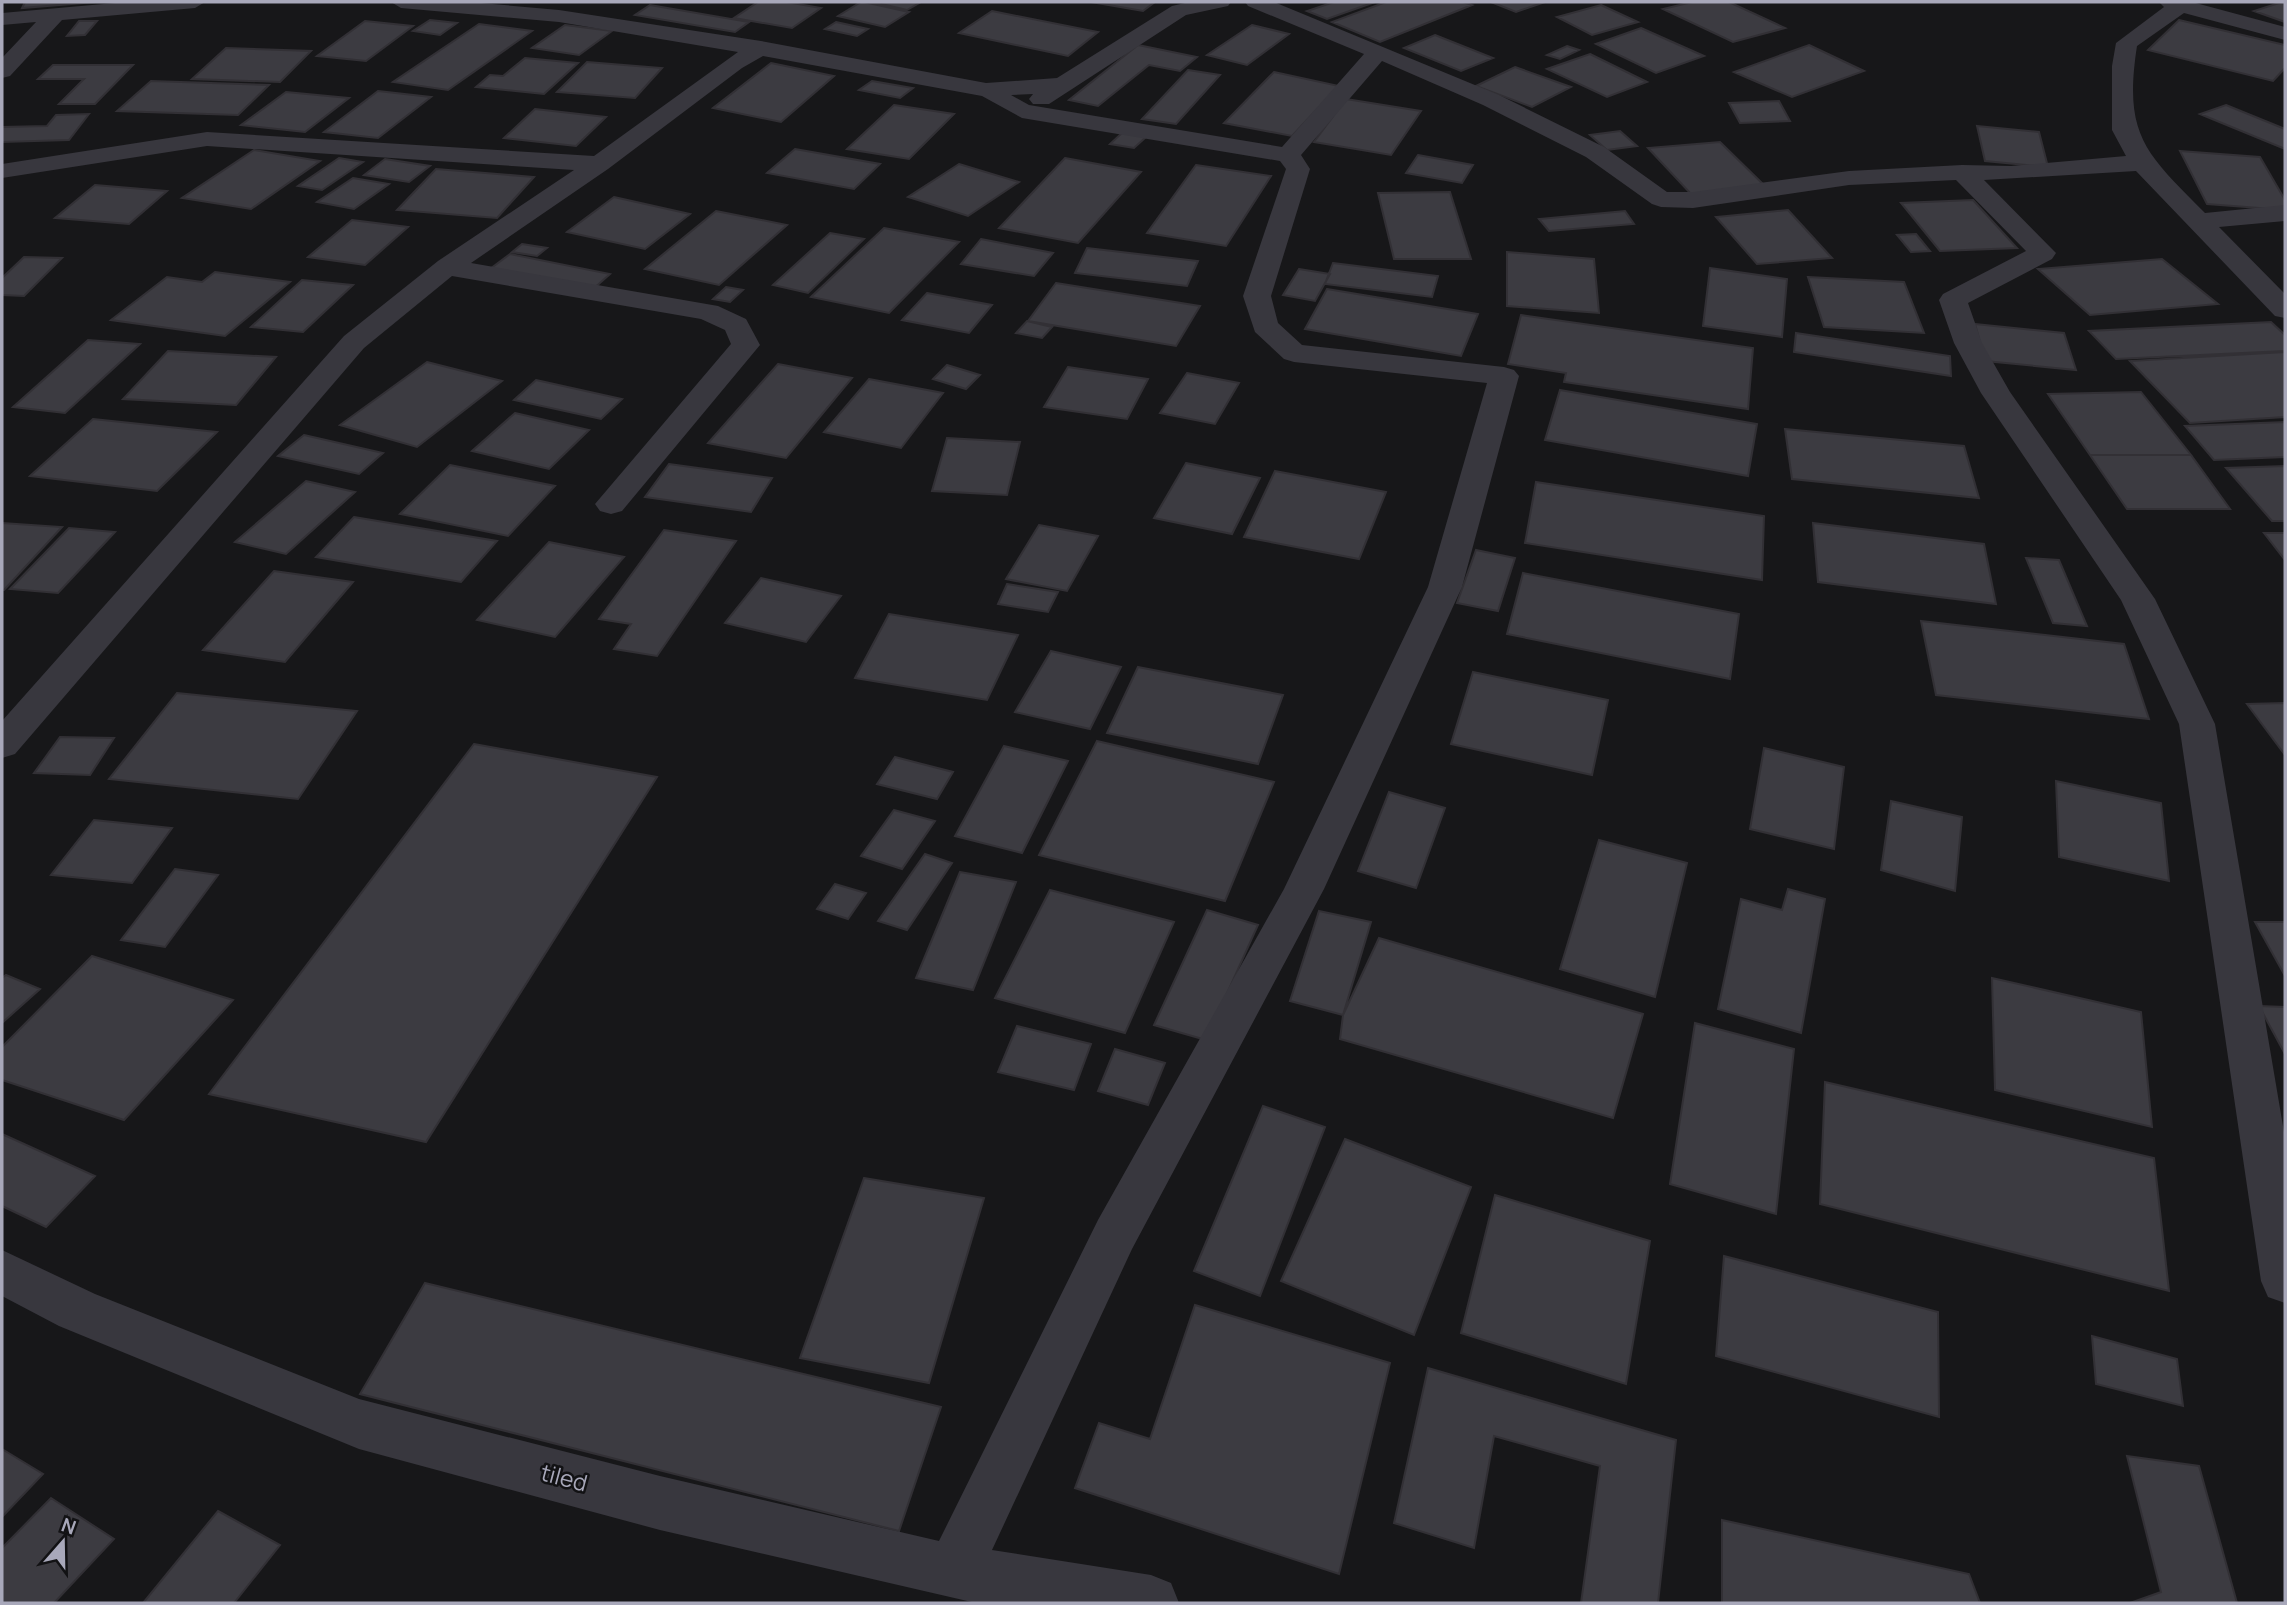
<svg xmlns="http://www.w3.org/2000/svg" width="2287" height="1605" font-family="Manrope,sans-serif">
  <rect width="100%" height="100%" fill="#171719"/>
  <!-- building -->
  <path fill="#3c3b41" stroke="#323035" stroke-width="2" d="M25,2H96L22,8Z
    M758,2H787L821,8L792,28L734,18Z
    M861,2H864L909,12L885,27L838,16Z
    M873,2H921L907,10Z
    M1091,2H1155L1143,11Z
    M1334,2H1375L1327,19L1307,11Z
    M1386,2H1463L1472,5L1380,42L1332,22Z
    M1491,2H1545L1516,12Z
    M1692,2H1729L1785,28L1733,42L1663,9Z
    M2285,2V22L2254,11L2282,2Z
    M650,5L749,22L735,32L635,15Z
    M1601,5L1638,22L1592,35L1557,17Z
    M992,11L1098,32L1068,56L959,33Z
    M430,20L457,23L440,35L413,31Z
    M2179,20L2285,45V68L2273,81L2148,50Z
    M79,21H97L85,35L67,36Z
    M365,21L413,26L366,61L317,56Z
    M836,22L868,29L857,36L825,29Z
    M479,24L532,31L448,90L393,82Z
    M565,25L612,31L579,55L532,48Z
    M1252,25L1289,34L1247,65L1207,55Z
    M1641,28L1704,56L1656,73L1596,44Z
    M1435,35L1493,58L1461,71L1404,48Z
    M1138,45L1197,57L1180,71L1149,65L1098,106L1069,100Z
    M1809,45L1864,71L1792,97L1734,72Z
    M1567,46L1579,50L1560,59L1547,55Z
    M226,48L311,51L280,82L192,79Z
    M1590,54L1647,82L1607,97L1547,69Z
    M525,58L578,63L544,94L476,87L490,75L503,76Z
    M587,62L662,68L635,98L557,92Z
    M771,63L834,76L781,122L713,108Z
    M53,65H133L95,104H59L84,79H38Z
    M1515,67L1571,87L1532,107L1476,86Z
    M1188,70L1220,75L1176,124L1142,119Z
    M1274,72L1339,86L1292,136L1224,123Z
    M151,81L269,85L238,115L117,111Z
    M872,81L913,88L900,98L859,90Z
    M378,91L431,97L378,138L324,132Z
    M286,92L349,98L305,132L241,125Z
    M1346,99L1421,111L1391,155L1314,142Z
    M1779,101L1790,121L1740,123L1729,103Z
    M894,105L954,114L909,159L847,149Z
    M2226,105L2285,129V149L2200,114Z
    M535,109L606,117L576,146L504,138Z
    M89,114L69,140L2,142V127L47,126L56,115Z
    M1977,126L2039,132L2048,167L1985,161Z
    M1620,131L1637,146L1607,150L1590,135Z
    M1123,132L1146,137L1134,148L1110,144Z
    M1720,142L1766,187L1691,194L1648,148Z
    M795,149L880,164L854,189L767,173Z
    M254,150L320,161L251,209L182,198Z
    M2180,151L2260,157L2285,200V210L2207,204Z
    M1418,155L1473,165L1462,183L1406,173Z
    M339,158L363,162L322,190L298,186Z
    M1065,158L1141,172L1078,243L999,228Z
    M385,159L430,166L409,182L364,175Z
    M959,164L1019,182L968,216L908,197Z
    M1196,165L1271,176L1226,246L1147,233Z
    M436,169L534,177L497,218L397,210Z
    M353,178L389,184L354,209L317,202Z
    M95,185L167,191L129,224L55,218Z
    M1450,192L1471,259H1394L1378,193Z
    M614,197L690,214L645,249L567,232Z
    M1973,200L2017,248L1940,251L1901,203Z
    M1788,210L1832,258L1757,264L1716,217Z
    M716,211L787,225L719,285L645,269Z
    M1625,211L1634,224L1549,231L1539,219Z
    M352,220L408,227L365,265L308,257Z
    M884,228L959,242L889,313L811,297Z
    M830,233L864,239L808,293L773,285Z
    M1916,234L1930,251L1911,252L1897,235Z
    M981,239L1053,253L1034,276L961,264Z
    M522,244L547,248L537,256L512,252Z
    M1087,248L1198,261L1187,286L1075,273Z
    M1507,252L1594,259L1599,313L1507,306Z
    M510,254L610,274L592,290L490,269Z
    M24,257L62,258L24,296L2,295V278Z
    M2162,259L2218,304L2090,315L2038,269Z
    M1333,263L1438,276L1432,297L1325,284Z
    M1710,268L1787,279L1782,337L1703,326Z
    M1299,269L1330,274L1315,301L1283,295Z
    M215,272L290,282L225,336L111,320L167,277L202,282Z
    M1808,277L1904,282L1924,333L1824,327Z
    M302,280L353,285L303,332L251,327Z
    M1056,283L1200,306L1176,346L1028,321Z
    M726,287L743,290L730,302L713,299Z
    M1327,289L1478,314L1461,356L1305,329Z
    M927,293L992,305L969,333L902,320Z
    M1521,315L1753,348L1748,409L1564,382L1566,373L1508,364Z
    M1027,321L1052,327L1042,338L1016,333Z
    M2271,322L2285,335V351L2116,359L2089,331Z
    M1975,324L2064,333L2076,370L1985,361Z
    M1796,333L1950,356L1951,376L1794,352Z
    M88,340L140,344L65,413L13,407Z
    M168,351L276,357L236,405L123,399Z
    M2285,352V417L2190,423L2130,361Z
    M427,362L502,381L417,447L340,425Z
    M778,364L852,378L786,458L708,443Z
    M947,365L980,375L966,389L933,379Z
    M1068,367L1148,379L1127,419L1044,407Z
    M1187,373L1239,383L1215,424L1160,413Z
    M869,379L943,393L901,448L824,432Z
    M536,380L622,399L601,419L514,400Z
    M1560,390L1757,424L1748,476L1545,440Z
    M2141,392L2191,455H2090L2048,394Z
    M515,413L589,430L549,469L472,451Z
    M93,419L217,432L157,491L30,476Z
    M2285,422V457L2214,460L2185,426Z
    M1785,429L1964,446L1979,498L1792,479Z
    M304,435L383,453L359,474L278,456Z
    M947,438L1020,442L1007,495L932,491Z
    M2090,455H2191L2230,509H2127Z
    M1186,463L1260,478L1232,534L1154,518Z
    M669,464L772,478L751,512L645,497Z
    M450,465L555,486L508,536L400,514Z
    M2285,466V521H2272L2226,468Z
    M1275,471L1386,492L1359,559L1244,537Z
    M306,481L355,492L286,554L235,542Z
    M1536,482L1764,516L1762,580L1525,543Z
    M354,517L497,541L461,582L316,557Z
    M2,523L62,527L4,590H2Z
    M1813,523L1984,544L1996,604L1818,582Z
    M1039,525L1098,536L1067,591L1006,579Z
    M69,528L115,532L58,593L10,589Z
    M664,530L736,541L657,656L614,649L631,624L599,619Z
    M2264,533H2285V560Z
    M549,542L624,557L555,637L477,620Z
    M1476,550L1515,558L1498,611L1457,603Z
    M2026,558L2059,560L2087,626L2053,623Z
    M274,571L353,582L285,662L203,650Z
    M1523,573L1739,614L1730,679L1507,634Z
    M761,578L841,596L806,642L725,623Z
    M1007,584L1058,592L1048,612L998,604Z
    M889,614L1018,635L987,700L855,678Z
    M1921,621L2124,644L2149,719L1936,695Z
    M1051,651L1121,667L1090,729L1015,712Z
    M1138,667L1283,695L1258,764L1107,733Z
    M1473,672L1608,700L1592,775L1451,744Z
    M177,693L357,711L298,799L109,779Z
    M2285,703V755L2247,704Z
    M60,737L114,738L90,775L34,773Z
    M1097,741L1274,782L1225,901L1039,855Z
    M474,744L657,777L426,1142L209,1094Z
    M1004,746L1068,761L1022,853L955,836Z
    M1764,748L1844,767L1834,849L1750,829Z
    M895,757L953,772L937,799L877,784Z
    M2056,781L2161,803L2169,881L2059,857Z
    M1389,792L1445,808L1416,888L1358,871Z
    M1891,801L1962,817L1955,891L1881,870Z
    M894,810L935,821L902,869L861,856Z
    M94,820L172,828L132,883L51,875Z
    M1599,840L1687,863L1655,997L1560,969Z
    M925,854L952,863L907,930L878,921Z
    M175,869L218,875L165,947L121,940Z
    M960,872L1016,882L973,990L916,978Z
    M835,884L866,893L848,919L817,909Z
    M1788,889L1825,899L1801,1033L1718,1009L1741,899L1782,910Z
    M1050,890L1174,922L1125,1033L995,998Z
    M1207,910L1258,925L1206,1040L1154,1025Z
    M1319,911L1371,922L1343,1015L1290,1001Z
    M2255,922H2285V976Z
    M1379,938L1643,1014L1613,1118L1340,1039L1343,1015Z
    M92,956L233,1000L124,1120L2,1080V1047Z
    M6,975L40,989L2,1023V978Z
    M1992,978L2141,1012L2152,1127L1995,1090Z
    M2259,1006L2285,1007V1054Z
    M1695,1023L1794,1049L1776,1214L1670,1184Z
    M1017,1026L1091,1044L1074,1090L998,1072Z
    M1115,1049L1165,1063L1148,1105L1098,1091Z
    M1825,1082L2154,1158L2169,1291L1820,1204Z
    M1263,1106L1325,1127L1260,1296L1194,1271Z
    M2,1134L95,1176L46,1227L2,1206Z
    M1345,1139L1471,1187L1414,1335L1281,1281Z
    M864,1178L984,1198L929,1383L800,1358Z
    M1495,1195L1650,1241L1626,1384L1461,1333Z
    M1724,1256L1938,1312L1939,1417L1716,1356Z
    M425,1283L941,1407L899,1531L360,1394Z
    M1195,1305L1390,1363L1339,1574L1075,1488L1099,1423L1150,1439Z
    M2092,1336L2177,1359L2183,1406L2096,1384Z
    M1428,1368L1676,1440L1658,1603H1581L1600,1466L1494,1436L1474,1548L1394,1523Z
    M2,1449L43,1474L2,1517Z
    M2127,1456L2199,1466L2237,1603H2130L2161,1592Z
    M51,1498L114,1539L54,1603H2V1548Z
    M218,1511L280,1545L234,1603H143Z
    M1722,1520L1969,1574L1980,1603H1722Z"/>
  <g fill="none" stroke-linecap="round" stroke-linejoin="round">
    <!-- minor -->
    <path fill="#38373e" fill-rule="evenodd" d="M126,2H205L195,8L62,20L10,76L2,78V58L36,22L2,25V13Z
      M391,2H470L559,10L761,41L986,83L1057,78L1172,6L1189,2H1231L1228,6L1186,15L1049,104H1033L1029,99L1033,94L1011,95L1029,105L1282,147L1364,54L1248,6L1245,2H1274L1499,95L1604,147L1667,192H1693L1849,171L1962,165L2011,166L2126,156L2112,130V66L2116,43L2164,7L2159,2H2192L2285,27V40L2184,13L2137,46C2123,136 2146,153 2205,213L2285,205V221L2219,227L2285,294V318L2275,316L2136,171L1984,180L2056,253L2052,259L1968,303L1982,343L2010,392L2155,599L2215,724L2285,1138V1303L2268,1297L2261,1281L2179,724L2121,600L1981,393L1954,343L1939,300L1943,294L2026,251L1956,180L1849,185L1693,208L1661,207L1652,204L1586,157L1483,105L1382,61L1301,155L1310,169L1271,296L1278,323L1302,345L1504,367L1514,370L1519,376L1462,587L1324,889L1132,1249L992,1550L1151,1575L1171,1583L1179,1603H976L660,1530L359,1449L59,1326L2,1296V1250L95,1294L359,1399L660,1476L939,1541L1098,1220L1284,889L1428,587L1487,383L1294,362L1284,359L1255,332L1243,296L1286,169L1280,161L1022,118L982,96L763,56L742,68L608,169L471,263L718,306L746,319L760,345L622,511L611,514L600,511L595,504L731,344L725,330L701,319L452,276L364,348L15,754L2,758V721L344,336L438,261L574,170L207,146L2,178V164L207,132L594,156L738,52L559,22L401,8Z"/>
  </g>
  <g text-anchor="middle" stroke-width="5" stroke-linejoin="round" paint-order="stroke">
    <!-- near-street labels -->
    <g font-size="23" fill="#a8a8ba" stroke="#121214">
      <text transform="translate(564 1478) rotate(15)" y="8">tiled</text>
    </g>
  </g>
  <!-- border -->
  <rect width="2287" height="1605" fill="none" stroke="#a8a8ba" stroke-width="7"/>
  <!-- north arrow -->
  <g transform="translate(63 1542) rotate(20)" stroke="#121214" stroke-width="5" paint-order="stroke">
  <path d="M0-5L12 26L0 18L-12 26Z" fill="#a8a8ba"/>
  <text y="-10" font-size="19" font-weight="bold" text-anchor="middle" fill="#a8a8ba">N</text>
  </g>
</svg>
